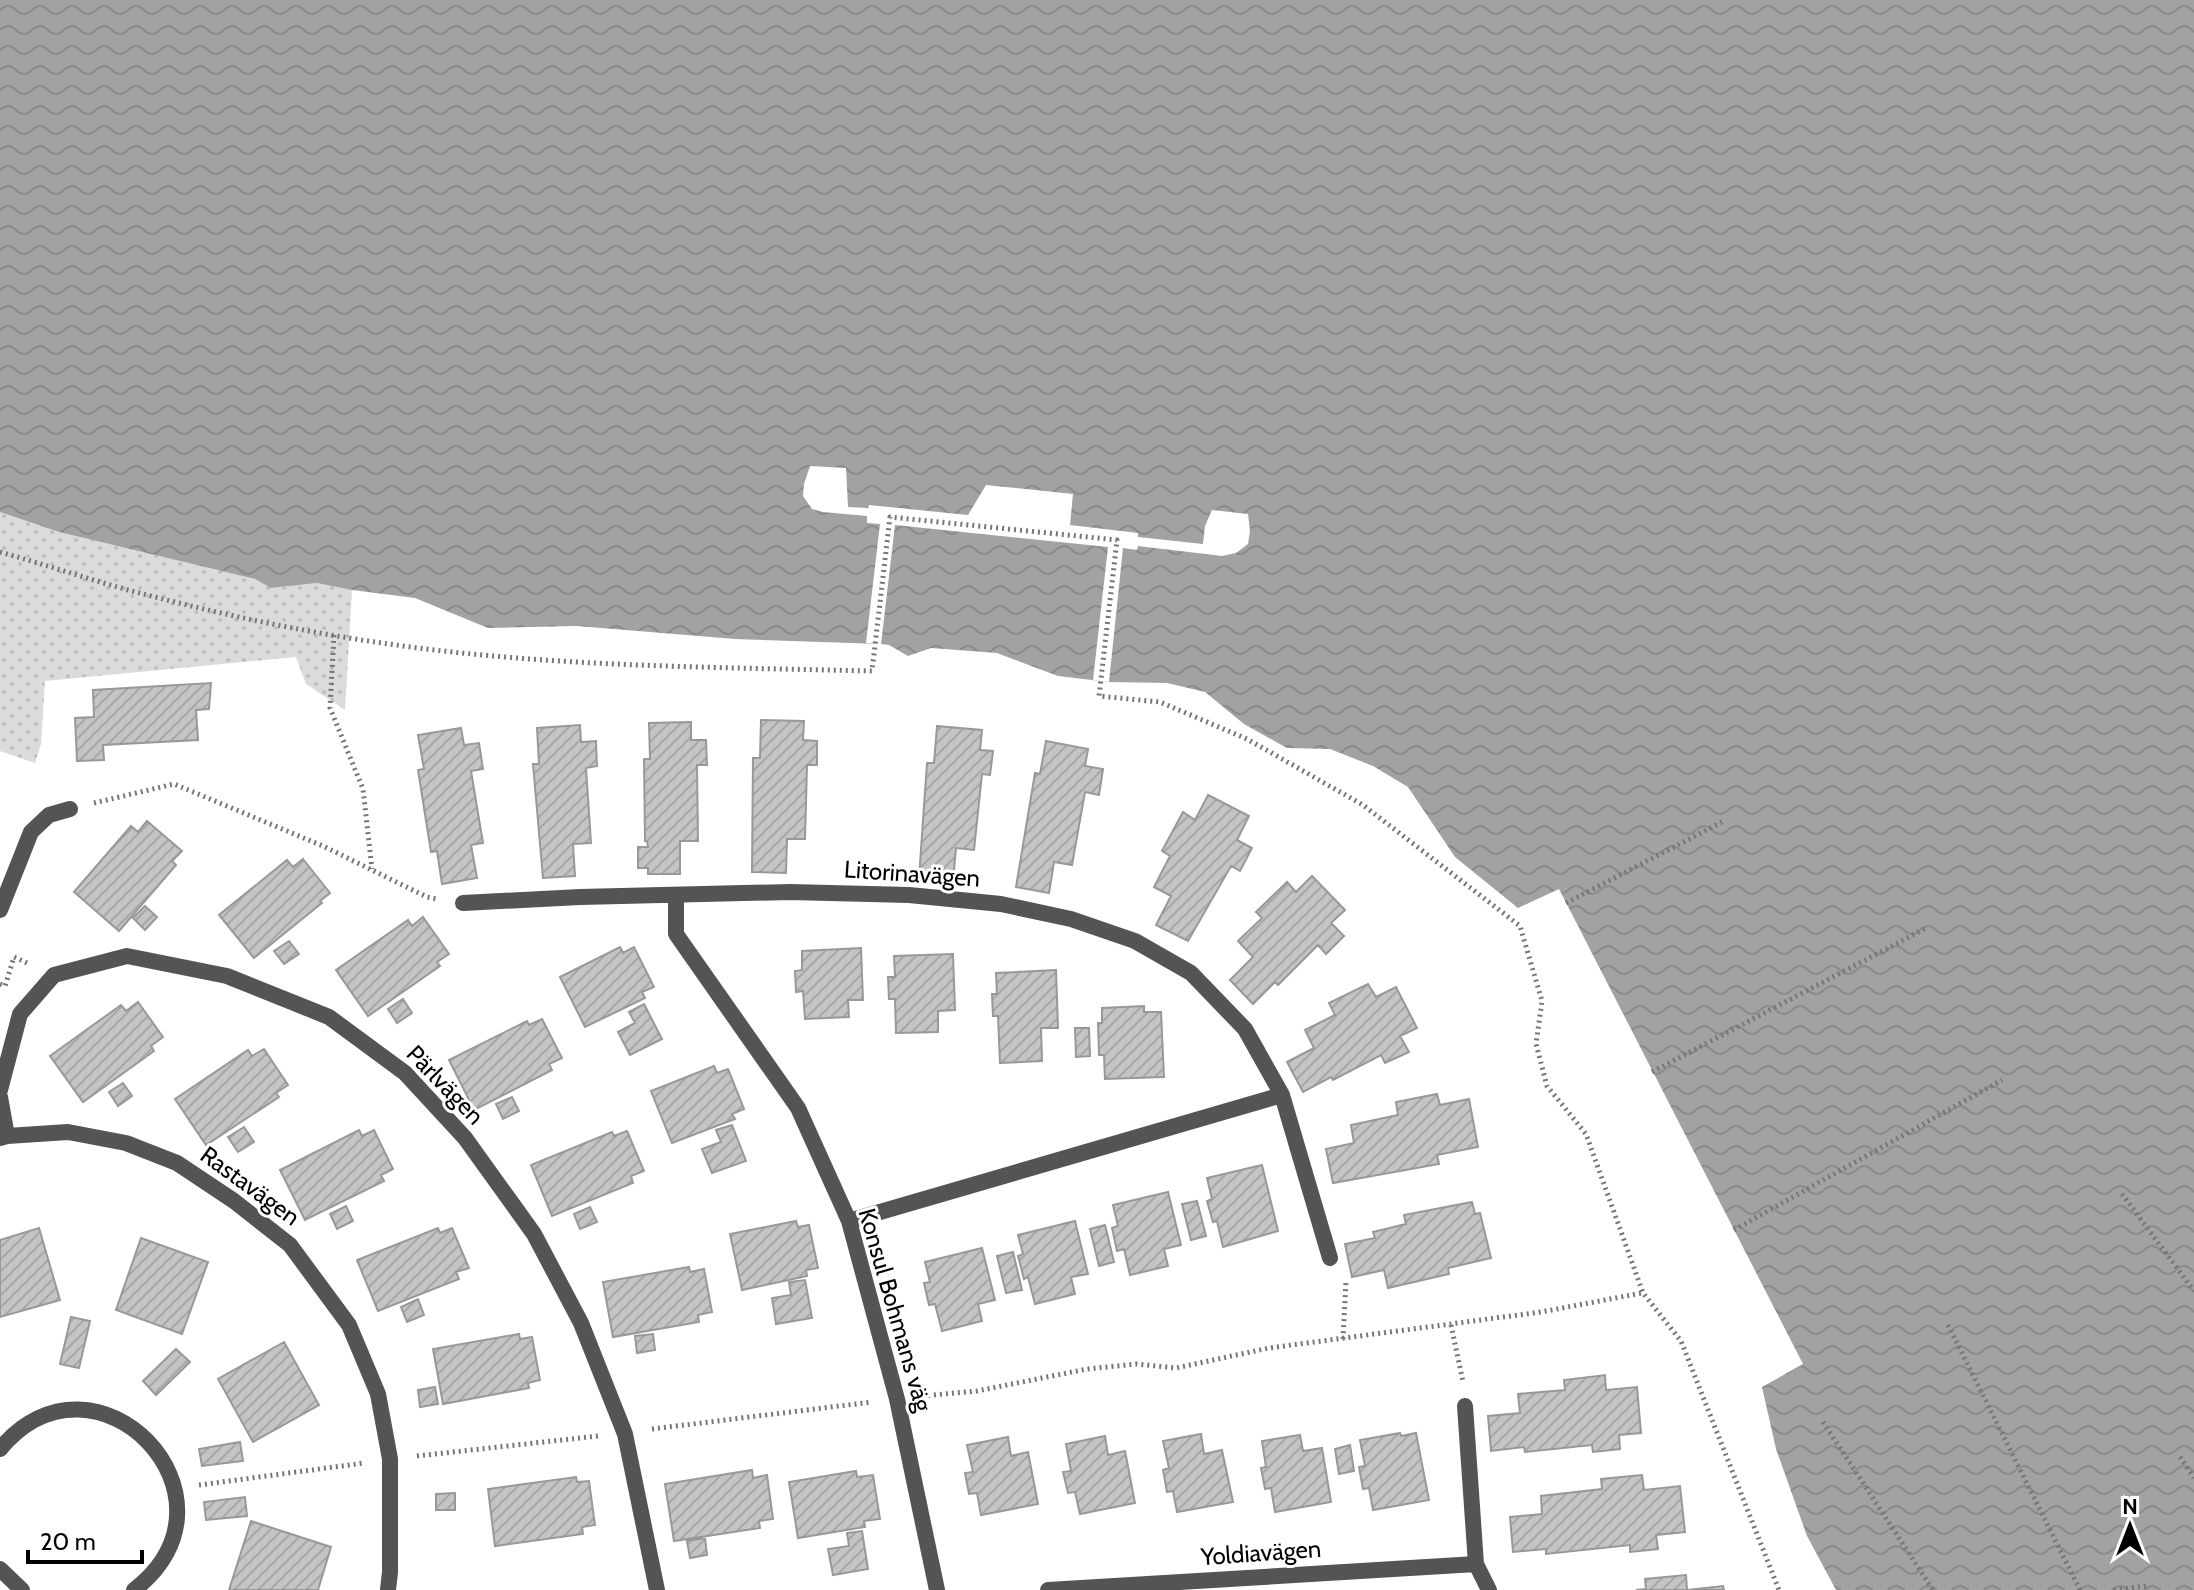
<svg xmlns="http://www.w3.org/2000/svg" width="2194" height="1590" font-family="Cabin,sans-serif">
  <defs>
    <pattern id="park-dots" width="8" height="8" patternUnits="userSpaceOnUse" patternTransform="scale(2)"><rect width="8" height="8" fill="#dbdbdb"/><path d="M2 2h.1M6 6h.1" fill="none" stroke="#bababa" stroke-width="1.8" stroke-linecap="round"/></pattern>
    <pattern id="water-waves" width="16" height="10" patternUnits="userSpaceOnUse" patternTransform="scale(2)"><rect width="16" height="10" fill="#a2a2a2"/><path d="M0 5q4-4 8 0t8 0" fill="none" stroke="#8a8a8a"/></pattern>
    <pattern id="building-hatch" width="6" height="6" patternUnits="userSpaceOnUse" patternTransform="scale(2)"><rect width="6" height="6" fill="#c4c4c4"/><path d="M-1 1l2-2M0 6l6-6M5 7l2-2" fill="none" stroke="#a7a7a7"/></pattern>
  </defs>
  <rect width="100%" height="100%" fill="#fff"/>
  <!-- park -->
  <path fill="url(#park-dots)" d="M0,512L59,532L255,579L271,588L317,583L352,590L345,710L306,684L296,657L45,681L41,744L35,763L0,751Z"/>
  <!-- water -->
  <path fill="url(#water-waves)" d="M0,0H2194V1590H1836L1807,1536L1776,1449L1762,1387L1803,1364L1559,889L1518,908L1455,857L1408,787L1373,766L1330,749L1287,748L1244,724L1205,692L1167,683L1109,682L1058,676L997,653L931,648L908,656L889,645L881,644L735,639L577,626L488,628L415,598L352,590L317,583L271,588L255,579L59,532L0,512Z"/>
  <!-- pier -->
  <path fill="#fff" d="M810,466L846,468L848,507L868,508L869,505L968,515L986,485L1073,494L1070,525L1138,533V537L1203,544L1205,526L1212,510L1248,514L1250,531L1248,544L1236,553L1222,556L1138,546L1137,550L1123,548L1109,682L1093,680L1108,547L895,525L881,644L866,643L880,524L867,523V516L823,512L812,509L803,496L804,484Z"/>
  <!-- building -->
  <path fill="url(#building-hatch)" stroke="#989898" stroke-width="2" d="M211,683L209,709L196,710L198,740L103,745L104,760L77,761L75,718L94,717L93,690Z
    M761,720L804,721L803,740L817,741V765H807L805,839H787L786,873L752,872L753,758H760Z
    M691,722V740H706L707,765H697L698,841H680V874H648V868H638V847H648L647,841H645L644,759H650L649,723Z
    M580,725L581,742L596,741L597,766L586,768L591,843L573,844L575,876L543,878L533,764H539L537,728Z
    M937,726L982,730L980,750L993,751L990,775L982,774L974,850L956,848L953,881L919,878L927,763H934Z
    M461,728L464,745L479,743L483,769L471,771L483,843L471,845L477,878L442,884L437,851L431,852L418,770L424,769L418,735Z
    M1046,741L1088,749L1085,766L1103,769L1099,795L1085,792L1072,865L1054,862L1049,893L1016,887L1035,773L1040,774Z
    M1208,795L1249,816L1237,840L1252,848L1240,871L1231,866L1188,941L1156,925L1171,896L1154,887L1170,856L1162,851L1183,812L1195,820Z
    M147,821L182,851L172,861L176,865L119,931L74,892L131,826L138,832Z
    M303,859L330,893L320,901L322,903L254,958L219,915L287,860L293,867Z
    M1312,876L1345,910L1331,923L1344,936L1326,954L1318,945L1278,985L1275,982L1253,1004L1230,980L1253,957L1238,941L1262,918L1256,912L1287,882L1296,892Z
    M145,906L157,917L145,930L133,918Z
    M423,917L449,954L437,962L440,966L368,1016L336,970L408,920L412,926Z
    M289,941L299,954L284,964L274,951Z
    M620,947L623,953L634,947L654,987L642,992L645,998L585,1027L560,977Z
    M861,948L863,1000H848L849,1017L805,1019L803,991L796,992L795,971L802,970V951Z
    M953,954L955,1010L938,1011V1032L896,1033L895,999H889L888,977H895L894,956Z
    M1056,970L1058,1028H1041L1042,1061L1000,1063L998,1016H993L992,994H997L996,973Z
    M1368,984L1376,997L1396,987L1417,1028L1400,1036L1409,1052L1385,1063L1381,1055L1333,1080L1331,1077L1303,1092L1287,1062L1314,1048L1305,1030L1335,1015L1329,1003Z
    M403,999L412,1013L397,1023L388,1009Z
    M138,1002L163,1037L151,1046L154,1051L83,1102L50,1056L121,1005L126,1011Z
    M644,1004L662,1039L630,1055L618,1032L635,1023L629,1012Z
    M1144,1006V1012H1161L1164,1077L1105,1079L1104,1055H1099L1098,1023H1102V1008Z
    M542,1019L562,1058L549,1064L552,1070L474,1110L449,1060L527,1021L529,1025Z
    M1075,1028H1089L1090,1056L1076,1057Z
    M264,1049L288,1085L276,1093L279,1097L206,1145L175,1099L248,1050L252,1056Z
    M714,1066L717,1073L728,1069L744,1109L732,1114L735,1119L672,1143L651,1091Z
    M123,1083L132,1096L118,1106L109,1092Z
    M1437,1094L1440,1105L1469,1099L1478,1147L1437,1155L1439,1164L1333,1183L1326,1149L1354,1143L1351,1125L1398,1115L1396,1102Z
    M512,1097L519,1111L503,1119L496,1104Z
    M732,1125L746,1161L712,1173L702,1149L721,1142L716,1130Z
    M244,1127L254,1142L238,1152L228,1137Z
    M359,1130L362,1136L374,1130L393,1169L381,1175L384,1181L305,1220L280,1170Z
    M627,1131L644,1171L631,1176L633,1183L552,1216L531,1165L612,1132L614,1136Z
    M1262,1165L1278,1231L1223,1247L1217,1221L1213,1222L1207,1201L1212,1199L1207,1178Z
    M1168,1192L1181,1245L1164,1249L1168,1266L1130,1275L1124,1249L1117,1251L1112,1228L1118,1226L1113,1205Z
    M1197,1201L1206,1236L1191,1240L1182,1204Z
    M1472,1202L1475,1214L1480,1213L1491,1258L1448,1268L1449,1274L1388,1288L1384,1270L1352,1277L1345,1244L1375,1238L1373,1232L1406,1224L1404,1215Z
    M346,1206L353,1221L337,1229L330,1214Z
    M590,1207L597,1222L580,1229L574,1214Z
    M796,1221L798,1227L809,1225L818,1268L806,1270L807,1276L742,1290L730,1234Z
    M1075,1221L1088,1274L1071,1277L1075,1294L1035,1304L1028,1277L1024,1279L1018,1256L1023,1254L1018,1235Z
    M1105,1225L1114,1262L1099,1266L1090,1229Z
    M39,1228L60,1300L0,1317V1240Z
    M438,1228L440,1233L452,1228L469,1268L456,1272L459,1279L378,1311L357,1260Z
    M141,1238L208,1262L182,1334L116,1310Z
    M982,1248L995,1300L978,1304L982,1321L942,1331L935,1304L929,1305L924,1283L930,1282L925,1262Z
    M1013,1252L1022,1290L1006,1293L997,1256Z
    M689,1267L690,1272L704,1269L712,1312L698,1315L699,1322L613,1337L603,1282Z
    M805,1280L812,1318L776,1324L772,1298L791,1295L789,1282Z
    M418,1299L424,1315L407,1322L401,1307Z
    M71,1317L90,1321L79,1368L60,1364Z
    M519,1334L520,1339L532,1337L540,1380L528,1383L529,1388L443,1404L433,1349Z
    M653,1334L655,1350L637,1353L635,1336Z
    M284,1342L319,1405L253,1442L218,1379Z
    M176,1349L190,1362L156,1395L143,1381Z
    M1605,1375L1606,1390L1637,1387L1641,1433L1619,1435L1620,1449L1593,1452L1592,1445L1525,1452L1524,1447L1491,1451L1488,1416L1520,1413L1518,1394L1565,1390L1564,1380Z
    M435,1387L438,1404L420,1407L418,1390Z
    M1400,1433L1401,1436L1416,1433L1429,1500L1373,1510L1369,1488L1363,1489L1359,1467L1365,1466L1360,1440Z
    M1201,1434L1204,1454L1222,1450L1233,1502L1177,1512L1173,1491L1167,1492L1163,1470L1169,1468L1163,1441Z
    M1300,1435L1303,1451L1322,1448L1331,1502L1275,1512L1271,1488L1265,1489L1261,1468L1266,1467L1262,1441Z
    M1105,1436L1108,1455L1125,1451L1135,1503L1080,1514L1075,1492L1068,1493L1063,1472L1071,1471L1066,1444Z
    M1008,1437L1011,1456L1028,1452L1038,1504L981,1515L977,1493L969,1494L965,1473L973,1472L967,1445Z
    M240,1442L243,1461L202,1466L199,1449Z
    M1350,1445L1354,1471L1339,1474L1335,1449Z
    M752,1470L753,1478L767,1475L773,1519L759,1521L760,1528L674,1541L665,1484Z
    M856,1471L857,1477L873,1475L880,1519L864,1521L865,1527L798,1538L789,1482Z
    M1642,1475L1644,1490L1680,1486L1685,1532L1656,1535L1658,1549L1630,1552V1545L1546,1554V1549L1513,1552L1510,1517L1542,1514L1541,1496L1602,1489L1601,1479Z
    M576,1477L577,1482L589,1481L595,1525L582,1527L583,1534L495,1546L488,1489Z
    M455,1493V1510H436V1494Z
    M245,1497L247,1516L206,1520L204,1502Z
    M251,1521L331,1547L318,1590H229Z
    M862,1531L868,1569L833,1575L828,1549L849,1546L847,1533Z
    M705,1538L707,1555L690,1558L687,1541Z
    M1686,1575L1687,1590L1723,1586L1724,1590H1636L1646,1589L1645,1579Z"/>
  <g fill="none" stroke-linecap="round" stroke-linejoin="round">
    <!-- path -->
    <path stroke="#767676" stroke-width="5" stroke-dasharray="2 4" stroke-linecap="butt" d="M0,552C43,564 85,578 128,590C211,612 297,631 382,643C544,667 709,667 872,671L890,517L1117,540L1099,696L1160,702L1247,739L1363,805L1520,926L1542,1001L1536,1044L1547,1086L1586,1134L1643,1293L1681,1341L1779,1590
      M334,635L330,708L363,789L372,869
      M94,803L174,784L323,846L427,897L437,899
      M1566,903L1722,822
      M0,984L5,986L14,957L27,963
      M1652,1072L1926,928
      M2122,1194L2194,1291
      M1734,1230L2002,1080
      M1451,1325L1463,1382
      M1948,1325L2080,1590
      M1343,1339L1346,1281
      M922,1396L977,1391L1087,1369L1137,1364L1176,1368L1269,1348L1541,1312L1642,1293
      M1823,1422L1933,1590
      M652,1429L872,1402
      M417,1456L598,1436
      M2180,1457L2194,1478
      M199,1485L364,1463
      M2114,1590L2146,1586L2147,1590"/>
    <!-- minor -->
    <path stroke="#545454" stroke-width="16" d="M676,895V934L798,1108L849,1221L897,1399L937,1590
      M463,903L580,897L790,892L909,895L1001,904L1071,919L1135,941L1191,973L1245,1029L1282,1095L1330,1258
      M0,910L31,832L49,815L70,809
      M0,1090L20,1014L54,975L127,956L227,976L329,1017L405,1073L465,1138L534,1234L581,1323L625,1434L657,1590
      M0,1097L7,1136
      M0,1138L7,1136L68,1132L126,1143L177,1163L234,1201L290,1245L349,1325L378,1394L390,1459V1572L388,1590
      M849,1221L1282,1095
      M1465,1406L1476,1564L1489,1590
      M0,1449C96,1334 254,1498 134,1590
      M0,1569L22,1590
      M1048,1590L1476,1564"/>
  </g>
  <g text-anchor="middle" stroke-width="6" stroke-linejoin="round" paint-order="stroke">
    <!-- street labels -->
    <g font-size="24" fill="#000" stroke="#fff">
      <text transform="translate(912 874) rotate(4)" y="8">Litorinavägen</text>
      <text transform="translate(445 1085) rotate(46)" y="8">Pärlvägen</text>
      <text transform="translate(250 1186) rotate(36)" y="8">Rastavägen</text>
      <text transform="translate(895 1310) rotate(74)" y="8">Konsul Bohmans väg</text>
      <text transform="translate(1261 1553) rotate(-4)" y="8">Yoldiavägen</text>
    </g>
  </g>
  <!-- north arrow -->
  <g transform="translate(2130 1526)" stroke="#ffffff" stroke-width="6" paint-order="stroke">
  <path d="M0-6L14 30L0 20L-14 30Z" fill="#000000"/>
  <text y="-12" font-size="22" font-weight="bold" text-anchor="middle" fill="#000000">N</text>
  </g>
  <!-- scale -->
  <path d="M28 1550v12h114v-12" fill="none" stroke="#000000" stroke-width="4"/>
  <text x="40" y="1550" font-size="24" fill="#000000" stroke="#ffffff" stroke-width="6" paint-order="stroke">20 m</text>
</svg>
